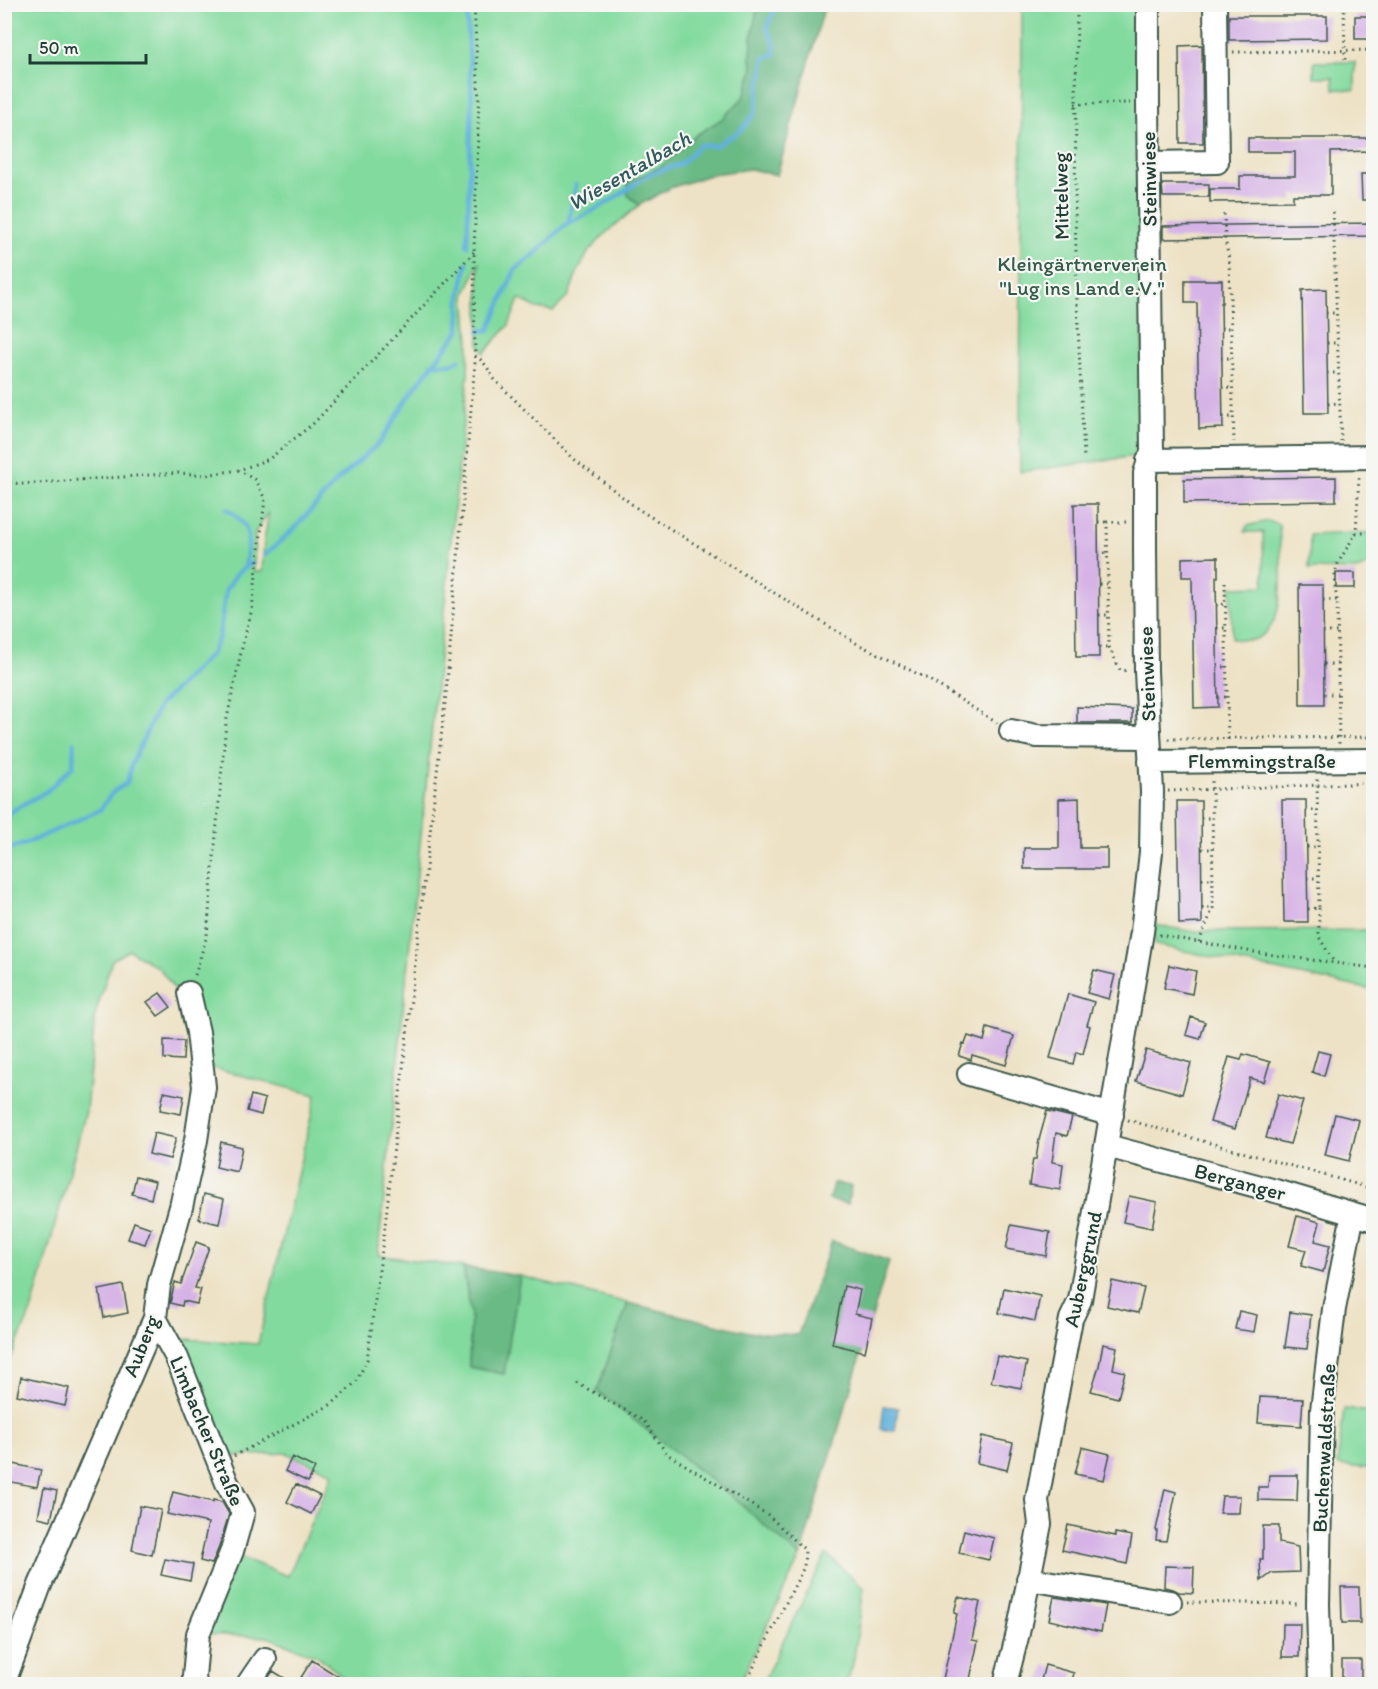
<svg xmlns="http://www.w3.org/2000/svg" width="1378" height="1689" font-family="Itim,sans-serif">
  <rect width="100%" height="100%" fill="#f6f6f2"/>
  <filter id="ink" filterUnits="userSpaceOnUse"><feTurbulence type="fractalNoise" baseFrequency=".0167" numOctaves="2"/><feDisplacementMap in="SourceGraphic" scale="12" xChannelSelector="R" yChannelSelector="G"/><feConvolveMatrix kernelMatrix="1 2 1 2 8 2 1 2 1" color-interpolation-filters="sRGB"/></filter>
  <filter id="wash" filterUnits="userSpaceOnUse"><feTurbulence type="fractalNoise" baseFrequency=".008" numOctaves="4" result="noise"/><feDisplacementMap in="SourceGraphic" scale="24" xChannelSelector="R" yChannelSelector="G"/><feGaussianBlur stdDeviation="1.35" result="paint"/><feColorMatrix in="noise" values="0 0 0 0 0 0 0 0 0 0 0 0 0 0 0 0 0 1.4 0 .05"/><feComposite in="paint" operator="in"/></filter>
  <g filter="url(#wash)">
    <rect width="100%" height="100%" fill="#ede2c5"/>
    <!-- green -->
    <path fill="#82da9e" stroke="#508c69" stroke-width="1.5" fill-rule="evenodd" d="M5,5H758L751,58L753,69L744,97L722,119L696,135L662,166L628,182V195L639,205L606,233L589,251L577,273L568,297L553,311L537,308L519,299L509,325L484,353L479,344V262L465,296L469,341L468,375L378,1255L463,1267L471,1316L469,1367L504,1374L520,1276L628,1303L597,1391L734,1498L800,1557L739,1684H351L318,1656L267,1637L203,1634L234,1555L288,1576L333,1473L286,1453L221,1457L172,1338L258,1344L316,1095L209,1067L195,999L178,994L159,968L129,950L112,960L95,1014L86,1111L32,1309L5,1372ZM269,512L264,541L262,572H254L255,532Z
      M1022,5H1142L1143,455L1020,472Z
      M1314,62H1355V90L1334,89L1333,77H1314Z
      M1268,521L1279,524C1280,555 1291,625 1256,639C1249,642 1240,639 1232,639L1231,587L1264,586L1263,532H1245L1247,526Z
      M1356,533H1373V562L1358,570L1309,569L1310,535Z
      M1155,925L1190,931L1373,930V990L1155,945Z
      M1344,1409L1373,1412V1469L1337,1465Z
      M826,1554L864,1588L853,1664L846,1684H762Z"/>
    <!-- forest -->
    <path fill="#69ba85" stroke="#447c5c" stroke-width="1.5" d="M758,5H825L777,175L750,169L713,174L670,188L639,205L628,195V182L662,166L696,135L722,119L744,97L753,70L751,58L752,35Z
      M833,1183L851,1186L848,1204L829,1200Z
      M832,1241L889,1261L800,1557L734,1498L597,1391L628,1303L749,1332L798,1335Z
      M463,1267L520,1276L504,1374L469,1367L471,1316Z"/>
    <!-- water -->
    <path fill="#62b1dc" stroke="#407788" stroke-width="1.5" d="M884,1406L898,1408L895,1431L881,1429Z"/>
    <g fill="none" stroke-linecap="round" stroke-linejoin="round">
      <!-- stream -->
      <path stroke="#62b1dc" stroke-width="4.5" d="M467,13L472,102L467,246
        M568,224L576,185
        M479,331L489,330L515,270L536,253L564,226L607,203L650,174L681,164L700,145L715,146L740,131L755,113L765,57L775,55L774,42L767,29L776,4
        M432,364H452L459,360
        M227,509C254,527 249,538 245,567
        M265,555L293,530L337,481L380,442L416,386L459,331L460,296L467,263
        M4,822L12,811L47,791L73,766L74,742
        M4,851L27,843L100,810L113,792L127,783L132,763L159,706L211,654L219,637L226,590L236,574L252,563"/>
    </g>
    <g id="blocks">
      <!-- building -->
      <path fill="#d6b3e6" d="M1229,16H1327V39L1229,40Z
        M1355,16H1374V39H1355Z
        M1202,45L1203,143H1180L1179,46Z
        M1248,138H1374V151L1331,152V195H1293V201L1210,202V189H1240V176H1295V152H1248Z
        M1361,174H1374V200H1362Z
        M1162,184H1209V197H1163Z
        M1374,223V236L1163,239V226Z
        M1185,280H1222V303H1221L1223,428L1199,429L1197,303H1185Z
        M1326,289L1328,413H1304L1302,290Z
        M1336,477V501L1184,503V479Z
        M1074,504H1098L1099,657H1076Z
        M1218,557V577H1216L1218,707L1194,708L1192,577H1182V558Z
        M1336,573H1355V588H1336Z
        M1299,585H1323L1324,705H1300Z
        M1077,707L1132,709V723H1077Z
        M1079,798L1080,848H1107V869H1024V848H1059V799Z
        M1282,800H1306L1308,922H1284Z
        M1177,801H1201L1202,923L1179,924Z
        M1169,965L1196,971L1192,994L1164,988Z
        M1094,970L1115,975L1109,999L1087,993Z
        M160,993L171,1007L158,1016L147,1002Z
        M1068,994L1094,1002L1087,1025L1090,1026L1083,1054L1076,1052L1073,1064L1050,1058Z
        M1191,1017L1205,1022L1200,1039L1186,1035Z
        M987,1028L1014,1036L1006,1065L972,1055L971,1060L959,1056L963,1043L965,1044L968,1036L984,1041Z
        M164,1040L184,1041L183,1060L164,1059Z
        M1146,1050L1191,1063L1182,1094L1136,1081Z
        M1318,1051L1330,1054L1324,1076L1312,1072Z
        M1243,1054L1270,1062L1264,1082L1250,1078L1235,1129L1210,1122L1229,1057L1241,1060Z
        M164,1092L184,1096L181,1114L160,1110Z
        M1278,1094L1303,1101L1290,1144L1266,1138Z
        M251,1095L265,1099L261,1115L247,1111Z
        M1047,1111L1072,1117L1067,1136L1056,1133L1052,1162L1063,1164L1060,1190L1029,1185L1033,1159H1036L1039,1140Z
        M1335,1114L1359,1120L1349,1161L1325,1155Z
        M154,1133L176,1138L170,1159L149,1154Z
        M221,1142L242,1147L237,1172L216,1167Z
        M136,1176L155,1181L151,1199L132,1194Z
        M204,1194L224,1199L219,1224L199,1219Z
        M1129,1196L1157,1202L1152,1228L1123,1222Z
        M1297,1216L1320,1222L1315,1241L1330,1245L1323,1272L1301,1266L1306,1250L1289,1246Z
        M134,1222L151,1228L145,1244L128,1239Z
        M1011,1225L1050,1232L1046,1256L1006,1249Z
        M196,1242L209,1247L195,1288L201,1289L197,1304L183,1301L182,1306L170,1303L175,1282L181,1284Z
        M1112,1281L1144,1288L1138,1313L1107,1306Z
        M123,1285L128,1313L104,1318L99,1290Z
        M844,1286L860,1290L855,1314L872,1318L865,1352L832,1344Z
        M1004,1288L1040,1296L1035,1321L999,1313Z
        M1239,1311L1257,1315L1254,1332L1235,1329Z
        M1290,1312L1311,1315L1307,1349L1285,1347Z
        M1103,1344L1117,1347L1113,1369L1125,1372L1118,1398L1091,1391L1099,1366Z
        M997,1356L1027,1362L1021,1388L991,1382Z
        M21,1377L69,1388L65,1406L17,1395Z
        M1260,1397L1303,1399L1301,1426L1258,1423Z
        M982,1436L1013,1443L1007,1470L977,1463Z
        M1082,1447L1110,1454L1104,1480L1075,1474Z
        M292,1457L315,1468L308,1482L285,1471Z
        M9,1463L41,1470L37,1487L6,1481Z
        M1269,1475H1298L1297,1501L1258,1500V1487H1268Z
        M296,1484L320,1496L311,1514L287,1502Z
        M44,1488L57,1491L51,1520L38,1517Z
        M1165,1489L1176,1492L1166,1541L1156,1540L1157,1531L1156,1530Z
        M173,1492L213,1502V1500L222,1502L229,1514L219,1547L212,1564L200,1561L208,1523L167,1514Z
        M1222,1496H1240L1239,1513H1220Z
        M140,1506L161,1510L152,1555L132,1550Z
        M1068,1525L1115,1536V1533L1132,1536L1127,1564L1062,1550Z
        M1263,1526H1279V1543L1298,1547L1299,1572L1272,1573L1261,1581L1260,1559H1263Z
        M964,1530L994,1538L989,1560L959,1553Z
        M165,1559L193,1564L190,1581L161,1575Z
        M1165,1566L1194,1567L1193,1593L1179,1592L1173,1589L1164,1587Z
        M1341,1587H1359L1360,1623H1342Z
        M958,1597L980,1602L972,1640L978,1641L969,1684H942L957,1614L954,1613Z
        M1054,1597L1106,1605L1101,1632L1049,1620Z
        M1283,1624H1300L1299,1657H1282Z
        M312,1660L350,1684H309L300,1679Z
        M1342,1660H1361V1684H1342Z
        M1045,1665L1074,1673L1071,1684H1040Z
        M273,1671L294,1684H264Z"/>
    </g>
  </g>
  <g filter="url(#ink)">
    <use href="#blocks" fill-opacity="0" stroke="#3e564a" stroke-width="1.5"/>
    <g fill="none" stroke-linecap="round" stroke-linejoin="round">
      <!-- minor casing -->
      <g stroke="#3e564a" stroke-width="26">
        <path id="minor" d="M1148,163L1217,162L1215,4
          M1148,460L1374,457
          M1011,731L1037,736L1149,737
          M1150,762L1374,760
          M969,1074L1112,1115
          M1107,1146L1283,1193L1374,1220
          M155,1318L177,1358L227,1483L243,1512L232,1551L198,1634L194,1676L195,1684
          M1028,1579L1170,1602
          M4,1682L40,1585L155,1318L159,1285L181,1207L196,1140L204,1087L198,1032L189,993
          M248,1684L265,1659
          M1005,1684L1018,1633L1040,1524L1037,1500L1071,1319L1080,1300L1142,932L1151,852L1152,792L1146,671L1145,548V473L1152,452L1148,103V4
          M1320,1684L1318,1604L1322,1410L1334,1309L1353,1214"/>
      </g>
      <!-- path -->
      <path stroke="#3e564a" stroke-width="3" stroke-dasharray="1.5 4.5" stroke-linecap="butt" d="M1077,4L1075,204L1077,303L1084,459
        M1249,4V16
        M1271,4V16
        M1315,4V16
        M1344,4L1345,62
        M1367,4V16
        M1233,52L1374,50
        M1075,104L1130,103
        M1333,212L1341,441
        M1224,214L1225,239L1229,259L1234,442
        M1326,313H1336
        M1221,328H1232
        M1327,343H1337
        M475,356C484,360 489,371 495,380L574,459L638,509L856,643L928,679L997,723
        M1221,358H1232
        M1327,373H1337
        M1222,388H1233
        M1328,404L1338,403
        M1223,417H1233
        M4,482L22,484L179,473L205,475L239,470L269,459L314,423L474,252
        M1098,522H1107
        M1126,522H1107L1109,647L1120,670L1130,671
        M1356,533H1374
        M1098,553H1108
        M1225,582L1228,744
        M1099,584H1108
        M1323,600H1337L1339,744
        M1337,600L1335,588V574L1338,563L1356,533L1359,476
        M1216,605L1226,604
        M1099,615H1108
        M1217,628H1226
        M1323,632H1338
        M1099,647H1109
        M1324,664H1338
        M1217,667H1227
        M1324,694H1339
        M1218,697H1227
        M1168,739L1374,737
        M1168,791L1374,783
        M1306,810H1317
        M1201,818H1212
        M1307,847H1318
        M1202,849H1212
        M1307,878H1319
        M1202,879H1213
        M1202,908H1213
        M1319,908V937L1334,962
        M1308,909L1319,908L1317,777
        M1159,935L1259,953L1374,968
        M1199,942L1213,908L1212,778
        M195,975L207,935L226,723L243,643L252,609L265,499L255,480L239,470
        M1128,1120L1374,1189
        M577,1383L644,1421L667,1454L768,1515L805,1550L804,1567L745,1684
        M234,1456L332,1404L356,1382L367,1360L384,1234L446,694L475,363L474,252L479,102L474,4
        M1187,1602L1300,1604"/>
      <!-- minor -->
      <use href="#minor" stroke="#fff" stroke-width="22"/>
    </g>
  </g>
  <g text-anchor="middle" stroke-width="4.5" stroke-linejoin="round" paint-order="stroke">
    <!-- street labels -->
    <g font-size="21" fill="#1f3d34" stroke="#f6f6f2">
      <text transform="translate(1149 179) rotate(-91)" y="7">Steinwiese</text>
      <text transform="translate(1061 196) rotate(-91)" y="7">Mittelweg</text>
      <text transform="translate(1147 674) rotate(-92)" y="7">Steinwiese</text>
      <text x="1262" y="768">Flemmingstraße</text>
      <text transform="translate(1240 1182) rotate(15)" y="7">Berganger</text>
      <text transform="translate(1083 1269) rotate(-78)" y="7">Auberggrund</text>
      <text transform="translate(141 1346) rotate(-68)" y="7">Auberg</text>
      <text transform="translate(207 1431) rotate(67)" y="7">Limbacher Straße</text>
      <text transform="translate(1324 1448) rotate(-87)" y="7">Buchenwaldstraße</text>
    </g>
    <!-- park labels -->
    <g font-size="21" fill="#335c49" stroke="#f6f6f2">
      <text x="1082" y="271">Kleingärtnerverein<tspan x="1082" dy="24">"Lug ins Land e.V."</tspan></text>
    </g>
    <!-- water labels -->
    <g font-size="22" font-style="italic" fill="#305a5e" stroke="#f6f6f2">
      <text transform="translate(629 170) rotate(-30)" y="8">Wiesentalbach</text>
    </g>
  </g>
  <!-- margin -->
  <rect width="1378" height="1689" fill="none" stroke="#f6f6f2" stroke-width="24"/>
  <!-- scale -->
  <path d="M30 54v9h116v-9" fill="none" stroke="#1f3d34" stroke-width="3"/>
  <text x="39" y="54" font-size="18" fill="#1f3d34" stroke="#f6f6f2" stroke-width="4.5" paint-order="stroke">50 m</text>
</svg>
